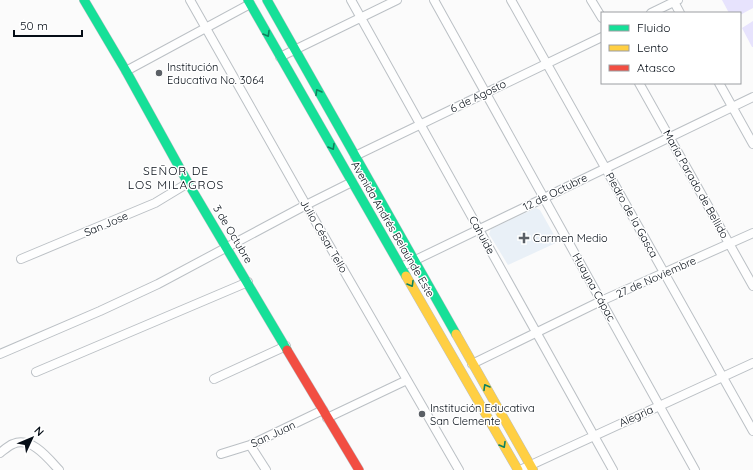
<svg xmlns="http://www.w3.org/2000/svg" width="753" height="470" font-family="Quicksand,sans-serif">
  <rect width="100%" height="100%" fill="#fbfbfb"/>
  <!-- built -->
  <path fill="#e9f0f7" d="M536,208L540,210L558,242L508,265L489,234L491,229Z"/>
  <!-- green -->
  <path fill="#e7e3fd" d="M722,0H753V8L740,15V13H729Z
    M753,21V47H752L742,28Z"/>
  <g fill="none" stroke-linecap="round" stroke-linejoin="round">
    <!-- street casing -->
    <g stroke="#bbc0c5" stroke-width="10">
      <path id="street" d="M190,0L306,205L459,470
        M351,0L613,470
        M434,0L695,470
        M511,0L753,431
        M591,0L602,18
        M673,0L680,13
        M651,13L678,0
        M280,57L397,0
        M126,71L250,4
        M639,83L753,286
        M719,83L753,144
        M355,156L602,37
        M21,259L155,203L188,183
        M401,267L753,97
        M0,354L100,311L158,284L306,205L352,182
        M472,364L601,301L753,233
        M36,372L248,282
        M214,379L286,346
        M327,418L407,380
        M250,445L266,470
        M0,453C4,450 8,446 13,444C31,436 48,458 59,470
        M221,454L250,445L323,410
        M520,470L753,363"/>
    </g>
    <!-- fast casing -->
    <g stroke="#bbc0c5" stroke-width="10">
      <path id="fast" d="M84,0L126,71L188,183L287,350
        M248,0L406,276
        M267,0L456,334"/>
    </g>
    <!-- slow casing -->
    <g stroke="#bbc0c5" stroke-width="10">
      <path id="slow" d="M406,276L518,470
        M456,334L533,470"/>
    </g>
    <!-- jam casing -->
    <g stroke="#bbc0c5" stroke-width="10">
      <path id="jam" d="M287,350L359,470"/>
    </g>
    <!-- street -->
    <use href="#street" stroke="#fefefe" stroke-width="8"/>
    <!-- fast -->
    <use href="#fast" stroke="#16e098" stroke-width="9"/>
    <!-- slow -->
    <use href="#slow" stroke="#ffcf43" stroke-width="9"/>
    <!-- jam -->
    <use href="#jam" stroke="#f24e42" stroke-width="9"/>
  </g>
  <!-- one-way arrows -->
  <defs><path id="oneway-chevron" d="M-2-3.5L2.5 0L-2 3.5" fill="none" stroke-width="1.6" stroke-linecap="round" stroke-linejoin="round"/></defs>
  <g stroke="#0e815e">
    <use href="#oneway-chevron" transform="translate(267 34) rotate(60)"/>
    <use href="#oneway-chevron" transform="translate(318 92) rotate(-120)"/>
    <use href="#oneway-chevron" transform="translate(332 147) rotate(60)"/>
    <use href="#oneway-chevron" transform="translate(411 284) rotate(60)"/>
    <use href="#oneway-chevron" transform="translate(486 387) rotate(-120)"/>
    <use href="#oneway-chevron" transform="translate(503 445) rotate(60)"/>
  </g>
  <!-- markers -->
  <g fill="#5b6066" stroke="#fff" stroke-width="1.5">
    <circle cx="159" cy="73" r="4"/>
    <path d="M522 232h4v4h4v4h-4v4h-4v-4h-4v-4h4z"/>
    <circle cx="422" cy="414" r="4"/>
  </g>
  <g text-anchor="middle" stroke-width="3" stroke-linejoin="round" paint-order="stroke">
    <!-- poi labels -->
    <g font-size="11" fill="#050d16" stroke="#fff" text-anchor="start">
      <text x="167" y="71">Institución<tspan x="167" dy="13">Educativa No. 3064</tspan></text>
      <text x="533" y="242">Carmen Medio</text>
      <text x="430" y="412">Institución Educativa<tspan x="430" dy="13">San Clemente</tspan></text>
    </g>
    <!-- street labels -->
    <g font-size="11" fill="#050d16" stroke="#fff">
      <text transform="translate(478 96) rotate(-26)" y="4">6 de Agosto</text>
      <text transform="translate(696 184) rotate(61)" y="4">María Parado de Bellido</text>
      <text transform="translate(555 192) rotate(-26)" y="4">12 de Octubre</text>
      <text transform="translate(632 215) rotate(61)" y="4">Piedro de la Gasca</text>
      <text transform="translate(106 224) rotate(-23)" y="4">San Jose</text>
      <text transform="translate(393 229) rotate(60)" y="4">Avenida Andrés Belaúnde Este</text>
      <text transform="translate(233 234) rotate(59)" y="4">3 de Octubre</text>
      <text transform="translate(482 235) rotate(61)" y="4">Cahuide</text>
      <text transform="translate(324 236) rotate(60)" y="4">Julio César Tello</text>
      <text transform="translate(656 277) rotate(-24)" y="4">27 de Noviembre</text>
      <text transform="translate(594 287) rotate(61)" y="4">Huayna Cápac</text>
      <text transform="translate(636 416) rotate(-24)" y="4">Alegria</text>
      <text transform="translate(273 434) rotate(-25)" y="4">San Juan</text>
    </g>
    <!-- neighbourhood labels -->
    <g font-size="12" letter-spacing="1" fill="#050d16" stroke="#fff">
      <text x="176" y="175">SEÑOR DE<tspan x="176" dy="14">LOS MILAGROS</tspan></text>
    </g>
  </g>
  <!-- legend -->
  <rect x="601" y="12" width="140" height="72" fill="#ffffff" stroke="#9b9ea2"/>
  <rect x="609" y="25" width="20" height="6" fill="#16e098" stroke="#9b9ea2"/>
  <text x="637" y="32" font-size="12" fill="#050d16">Fluido</text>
  <rect x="609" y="45" width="20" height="6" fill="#ffcf43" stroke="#9b9ea2"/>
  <text x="637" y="52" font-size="12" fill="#050d16">Lento</text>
  <rect x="609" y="65" width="20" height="6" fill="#f24e42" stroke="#9b9ea2"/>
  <text x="637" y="72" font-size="12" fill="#050d16">Atasco</text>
  <!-- north arrow -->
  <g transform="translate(32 438) rotate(46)" stroke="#ffffff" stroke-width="3" paint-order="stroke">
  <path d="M0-3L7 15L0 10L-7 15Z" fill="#050d16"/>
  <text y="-6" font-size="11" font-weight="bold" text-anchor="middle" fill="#050d16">N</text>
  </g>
  <!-- scale -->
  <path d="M14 30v6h68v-6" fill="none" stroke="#050d16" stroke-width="2"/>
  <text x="20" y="30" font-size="12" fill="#050d16" stroke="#ffffff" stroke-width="3" paint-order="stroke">50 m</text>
</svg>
